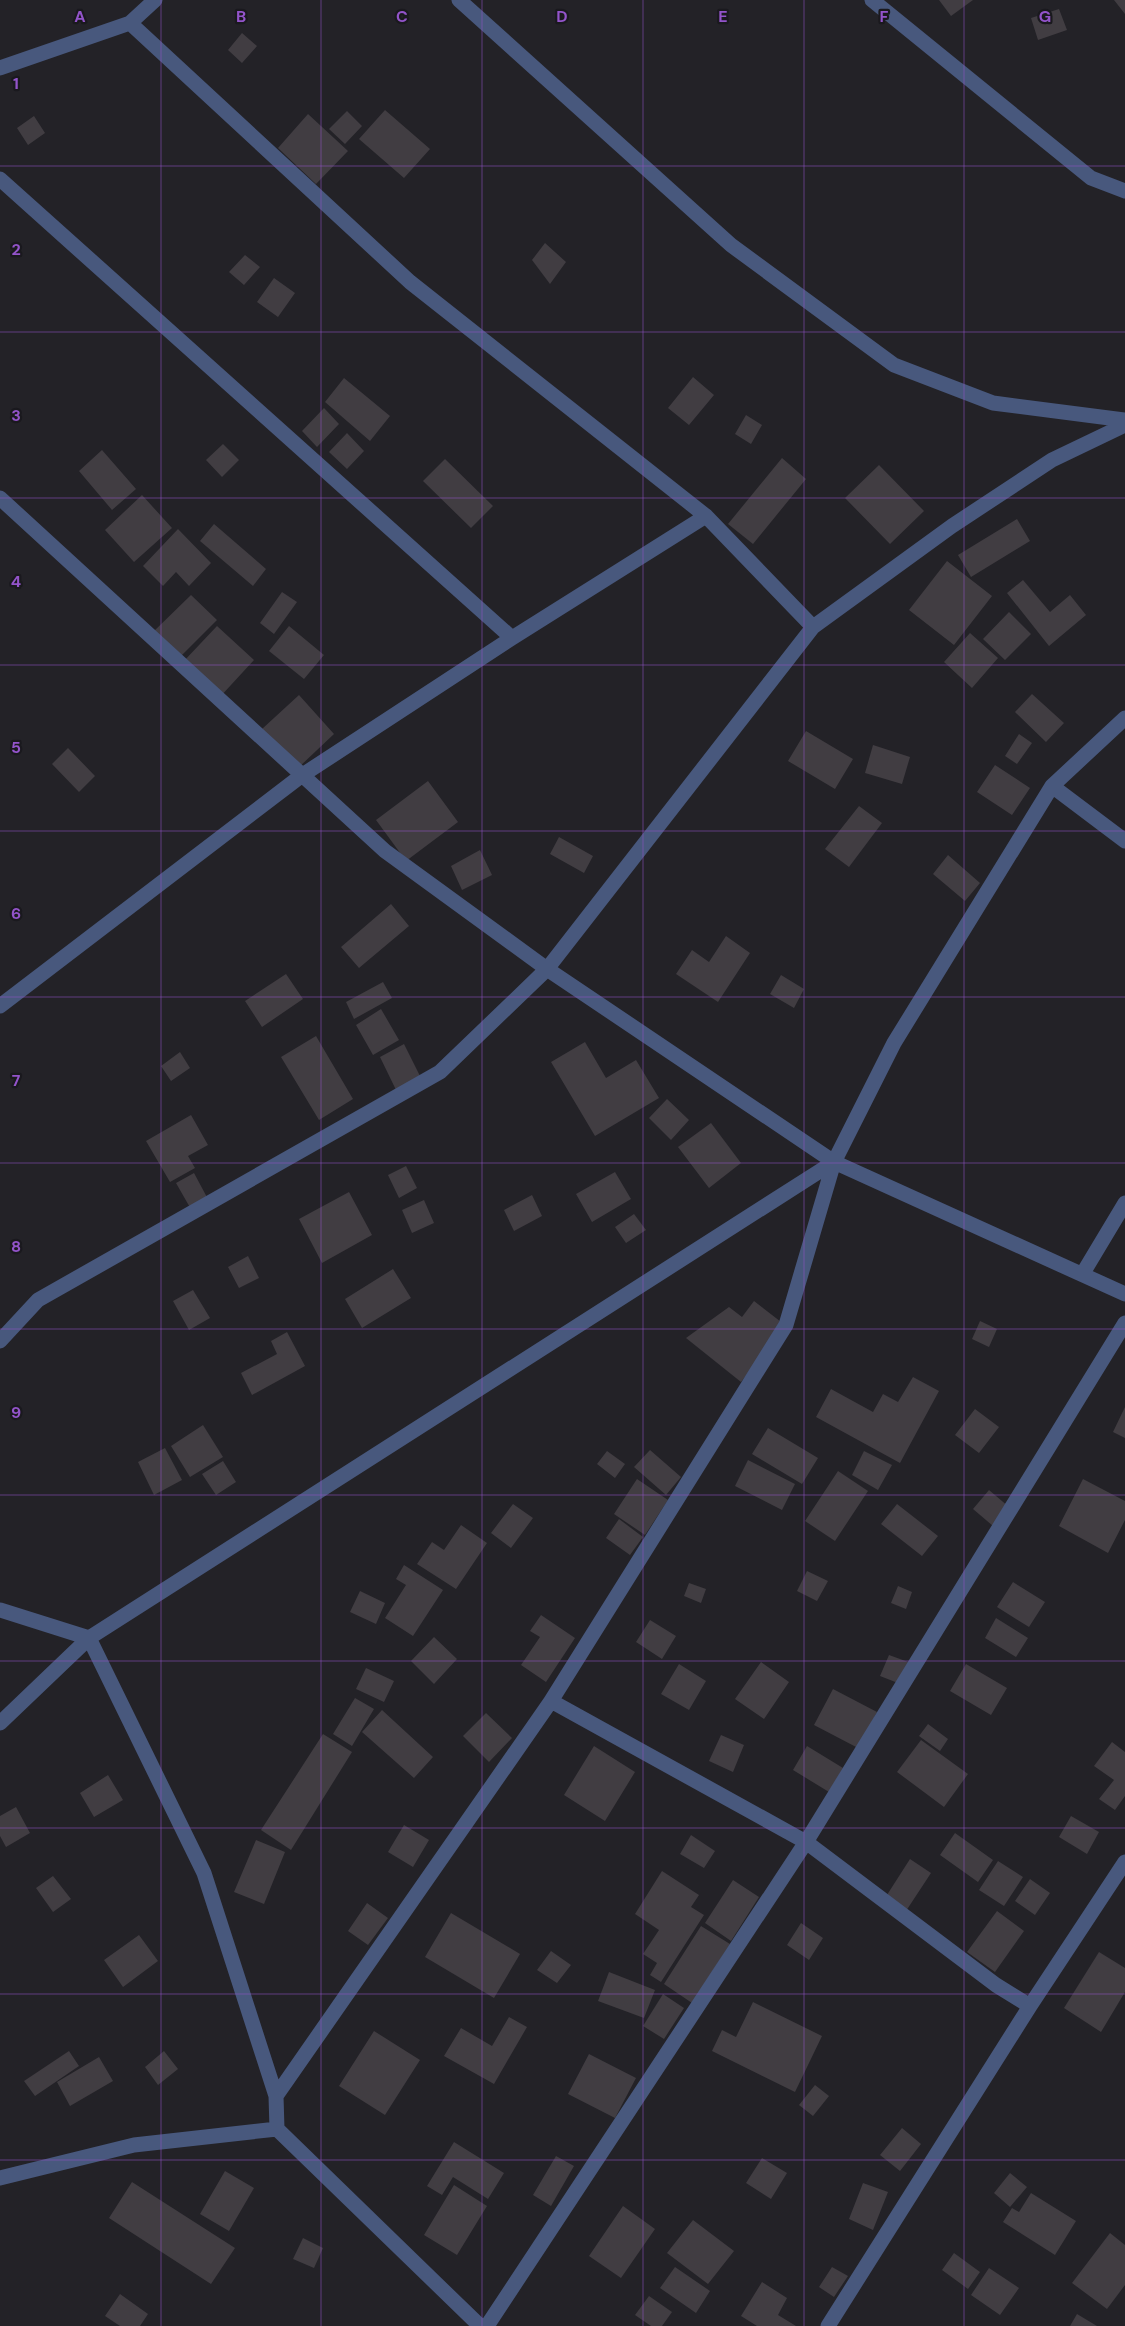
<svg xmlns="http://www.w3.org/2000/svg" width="1125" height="2326" font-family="'DM Sans',sans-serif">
  <rect width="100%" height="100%" fill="#232227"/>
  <!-- building -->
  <path fill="#413d42" d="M939,0H973L951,16Z
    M1114,0H1125V14Z
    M1059,9L1067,30L1038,40L1031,18Z
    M242,33L257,46L242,63L228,50Z
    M385,110L430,149L404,178L359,139Z
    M347,111L362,126L345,144L329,129Z
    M308,114L348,151L316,184L278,148Z
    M34,116L45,133L28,145L17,128Z
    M545,243L566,262L550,284L532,260Z
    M245,255L260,267L244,285L229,272Z
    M274,278L295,293L278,317L257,302Z
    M693,377L714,395L689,425L668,408Z
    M344,378L390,416L370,441L325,402Z
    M324,408L339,424L317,447L302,431Z
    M746,415L762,425L751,444L735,434Z
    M347,433L364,451L347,469L329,452Z
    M223,444L239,460L222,477L206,460Z
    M102,450L136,489L112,510L79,471Z
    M782,458L806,479L753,544L728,524Z
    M445,459L493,506L471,528L423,481Z
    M879,465L924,511L890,544L845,498Z
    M142,495L172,528L134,562L105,530Z
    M1017,519L1030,541L971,577L958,555Z
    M214,524L266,569L253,586L200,541Z
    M178,529L211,563L189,586L176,572L163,586L143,566Z
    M947,561L992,596L954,645L909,610Z
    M1023,580L1050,612L1070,595L1086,615L1049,646L1007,593Z
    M282,592L297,602L274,634L260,623Z
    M191,595L217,620L178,659L152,633Z
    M1009,612L1031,634L1005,660L983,639Z
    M217,626L254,660L219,698L183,662Z
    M289,626L324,655L304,679L269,651Z
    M970,633L998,658L972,688L944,662Z
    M1032,694L1064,723L1046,742L1015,712Z
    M299,695L334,734L298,768L262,729Z
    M806,731L853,759L835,789L788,761Z
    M1019,734L1032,743L1017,764L1005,756Z
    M873,745L910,757L902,784L865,773Z
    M68,748L95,776L79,792L52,764Z
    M995,765L1030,788L1012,815L977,792Z
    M428,781L458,822L406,861L376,820Z
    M859,806L882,823L849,867L825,849Z
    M559,837L593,856L584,873L550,854Z
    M480,850L492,875L462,890L451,866Z
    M948,855L980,883L965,901L933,874Z
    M391,904L409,926L359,968L341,947Z
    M726,936L750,953L718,1002L676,974L692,950L709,962Z
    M286,974L303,999L262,1027L245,1001Z
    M781,975L804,989L794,1008L770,994Z
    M383,982L392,998L354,1019L346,1002Z
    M381,1009L399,1040L373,1055L356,1025Z
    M316,1036L353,1099L319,1120L281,1057Z
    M585,1042L606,1078L636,1060L659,1098L595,1136L551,1062Z
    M404,1044L422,1080L397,1092L380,1057Z
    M180,1052L190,1068L171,1081L161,1066Z
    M667,1099L689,1120L671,1140L649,1118Z
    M191,1115L208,1145L188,1156L195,1168L170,1182L146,1141Z
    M711,1123L741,1163L709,1188L678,1147Z
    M406,1166L417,1188L399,1198L388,1175Z
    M615,1172L631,1199L592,1222L576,1194Z
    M194,1173L209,1201L192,1211L176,1183Z
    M349,1192L372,1235L322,1263L299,1219Z
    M532,1195L542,1216L514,1231L504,1210Z
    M424,1200L434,1223L412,1233L402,1210Z
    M634,1214L646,1230L626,1243L615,1227Z
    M248,1256L259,1278L239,1288L228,1267Z
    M393,1269L411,1298L362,1328L345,1299Z
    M193,1290L210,1318L189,1330L173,1301Z
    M754,1301L785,1325L741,1382L686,1338L729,1307L742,1317Z
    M980,1321L997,1329L989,1347L972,1339Z
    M287,1332L305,1366L252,1395L241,1373L277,1354L271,1341Z
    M913,1377L939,1391L900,1463L816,1417L831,1389L873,1412L883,1394L898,1402Z
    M1125,1407V1438L1113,1432Z
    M975,1409L999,1427L979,1453L955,1435Z
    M203,1425L223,1457L190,1477L171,1446Z
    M768,1428L818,1458L802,1484L752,1454Z
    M165,1448L182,1480L154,1495L138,1462Z
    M650,1450L681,1477L666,1495L634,1467Z
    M607,1451L625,1464L615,1478L597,1464Z
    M864,1451L892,1465L878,1490L852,1475Z
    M748,1460L795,1484L782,1510L735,1486Z
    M223,1461L236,1482L216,1495L202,1474Z
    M838,1471L868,1491L835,1541L805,1521Z
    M637,1479L668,1500L645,1535L614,1514Z
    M1083,1479L1125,1501V1520L1108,1553L1059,1526Z
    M989,1490L1009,1507L993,1526L973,1509Z
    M513,1504L533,1518L511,1548L491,1533Z
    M897,1504L938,1536L922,1556L881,1524Z
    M619,1519L643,1537L630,1555L606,1538Z
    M461,1525L487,1543L456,1589L417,1564L432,1542L444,1550Z
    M404,1565L443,1590L413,1636L385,1618L406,1585L396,1579Z
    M807,1571L828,1581L817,1601L797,1591Z
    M1013,1582L1045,1602L1029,1627L997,1607Z
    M689,1583L706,1589L701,1603L684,1596Z
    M898,1586L912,1592L906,1609L891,1603Z
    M360,1591L385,1603L376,1624L350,1612Z
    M541,1615L575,1638L546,1682L521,1665L540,1637L530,1631Z
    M996,1618L1028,1638L1016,1657L985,1638Z
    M650,1620L676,1636L662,1659L636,1642Z
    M434,1637L457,1659L434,1684L411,1661Z
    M889,1655L911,1663L903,1685L880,1676Z
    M761,1662L789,1682L764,1719L735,1699Z
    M679,1664L706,1681L689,1710L661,1694Z
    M966,1664L1007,1688L991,1715L950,1691Z
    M366,1668L394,1681L384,1702L356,1689Z
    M833,1689L877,1712L858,1748L814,1725Z
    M355,1698L374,1709L352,1746L333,1734Z
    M382,1710L433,1757L414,1778L362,1732Z
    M486,1713L512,1738L489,1762L463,1736Z
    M928,1724L948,1739L940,1751L919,1736Z
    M323,1734L352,1752L291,1850L261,1830Z
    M721,1735L744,1745L733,1772L709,1761Z
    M921,1740L968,1774L944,1807L897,1772Z
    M1112,1742L1125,1752V1796L1115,1810L1099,1799L1114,1780L1094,1766Z
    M594,1746L635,1772L605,1821L564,1795Z
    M807,1746L843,1768L829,1792L793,1770Z
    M108,1775L123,1800L94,1817L80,1793Z
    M16,1807L30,1833L6,1847L0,1836V1816Z
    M1071,1816L1099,1832L1087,1854L1059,1837Z
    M404,1825L429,1840L413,1867L388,1852Z
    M955,1833L993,1860L978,1882L940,1855Z
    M691,1835L715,1851L704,1868L680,1854Z
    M256,1840L285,1852L264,1904L234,1892Z
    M910,1859L931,1873L906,1911L885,1898Z
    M998,1861L1023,1877L1004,1906L979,1890Z
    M662,1871L699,1895L691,1907L704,1915L661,1982L650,1975L657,1963L643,1954L659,1930L635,1914Z
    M53,1876L71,1899L53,1912L36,1888Z
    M1030,1879L1050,1893L1035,1915L1015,1901Z
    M733,1880L759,1897L731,1941L705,1923Z
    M367,1903L388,1918L368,1945L348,1931Z
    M997,1911L1024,1931L995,1972L967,1952Z
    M451,1913L520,1954L494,1998L425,1957Z
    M801,1923L823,1938L809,1960L787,1945Z
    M701,1926L730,1944L692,2003L664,1984Z
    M139,1935L158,1961L123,1987L104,1960Z
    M551,1951L571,1965L557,1983L537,1970Z
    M1099,1952L1125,1968V1992L1101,2032L1064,2008Z
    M609,1972L655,1990L644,2018L598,2001Z
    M663,1994L684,2008L664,2039L643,2026Z
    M753,2002L822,2036L795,2092L712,2051L722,2030L736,2037Z
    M509,2017L527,2027L494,2084L444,2056L461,2028L492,2046Z
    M374,2031L420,2060L385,2115L339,2086Z
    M69,2051L79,2066L35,2096L24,2081Z
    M164,2051L178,2069L158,2085L145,2067Z
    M589,2054L636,2078L615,2118L568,2094Z
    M99,2057L113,2081L70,2106L57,2082Z
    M815,2085L829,2096L813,2116L799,2105Z
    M902,2128L921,2144L900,2171L880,2155Z
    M454,2142L504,2173L488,2199L453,2177L442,2195L427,2186Z
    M556,2156L574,2166L551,2206L533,2195Z
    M762,2158L787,2173L771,2199L746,2183Z
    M225,2171L254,2188L229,2231L200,2214Z
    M1010,2173L1027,2187L1010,2207L994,2193Z
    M132,2182L235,2248L211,2284L109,2218Z
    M863,2183L888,2192L873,2230L849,2219Z
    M454,2185L487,2206L457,2255L424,2235Z
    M1031,2193L1076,2221L1055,2255L1003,2222L1012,2208L1019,2212Z
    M623,2206L655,2229L621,2278L589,2256Z
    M693,2220L734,2251L708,2284L667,2253Z
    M1110,2233L1125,2245V2285L1107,2309L1072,2283Z
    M303,2238L323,2248L314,2268L293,2259Z
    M954,2253L980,2272L968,2289L942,2270Z
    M675,2267L710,2291L696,2313L660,2288Z
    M832,2267L848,2276L834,2297L819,2287Z
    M989,2268L1019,2288L1000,2315L971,2295Z
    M762,2282L787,2298L778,2315L796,2326H757L741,2316Z
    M120,2294L148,2314L140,2326H120L105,2316Z
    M649,2296L672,2312L662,2326H651L635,2315Z
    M1077,2314L1097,2326H1070Z"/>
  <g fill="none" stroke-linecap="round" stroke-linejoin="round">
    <!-- minor -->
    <path stroke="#48587d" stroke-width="15" d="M459,0L731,245L894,365L993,403L1125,420
      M872,0L1091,178L1125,191
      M130,23L410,282L706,516L813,627
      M0,68L130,23L155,0
      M0,179L512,638
      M0,498L385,851L547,969L834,1162L1125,1294
      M1052,786L1125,841
      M0,1006L301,776L512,638L706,516
      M1083,1273L1125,1203
      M0,1341L38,1300L440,1072L547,969L813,627L952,526L1052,460L1125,425
      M0,1610L89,1638L204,1873L276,2096
      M551,1701L806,1842L996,1985L1030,2006
      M0,1723L89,1638L834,1162
      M0,2178L134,2145L277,2129
      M480,2326L277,2129L276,2096L551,1701L786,1325L834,1162L894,1043L1052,786L1125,718
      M487,2326L806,1842L1125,1323
      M828,2326L1030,2006L1125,1862"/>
  </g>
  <!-- grid -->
  <path fill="none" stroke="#9354ca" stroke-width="1" stroke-opacity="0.55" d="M161,0V2326M321,0V2326M482,0V2326M643,0V2326M804,0V2326M964,0V2326M0,166H1125M0,332H1125M0,498H1125M0,665H1125M0,831H1125M0,997H1125M0,1163H1125M0,1329H1125M0,1495H1125M0,1661H1125M0,1828H1125M0,1994H1125M0,2160H1125"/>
  <g font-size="16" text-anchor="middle" font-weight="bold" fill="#9354ca" stroke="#1a191e" stroke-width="4.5" stroke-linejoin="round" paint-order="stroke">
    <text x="80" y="22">A</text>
    <text x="241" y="22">B</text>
    <text x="402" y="22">C</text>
    <text x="562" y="22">D</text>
    <text x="723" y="22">E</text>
    <text x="884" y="22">F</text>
    <text x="1045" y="22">G</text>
    <text x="16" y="89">1</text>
    <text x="16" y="255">2</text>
    <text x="16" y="421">3</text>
    <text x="16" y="587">4</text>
    <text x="16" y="753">5</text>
    <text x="16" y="919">6</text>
    <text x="16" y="1086">7</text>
    <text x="16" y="1252">8</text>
    <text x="16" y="1418">9</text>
  </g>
</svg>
